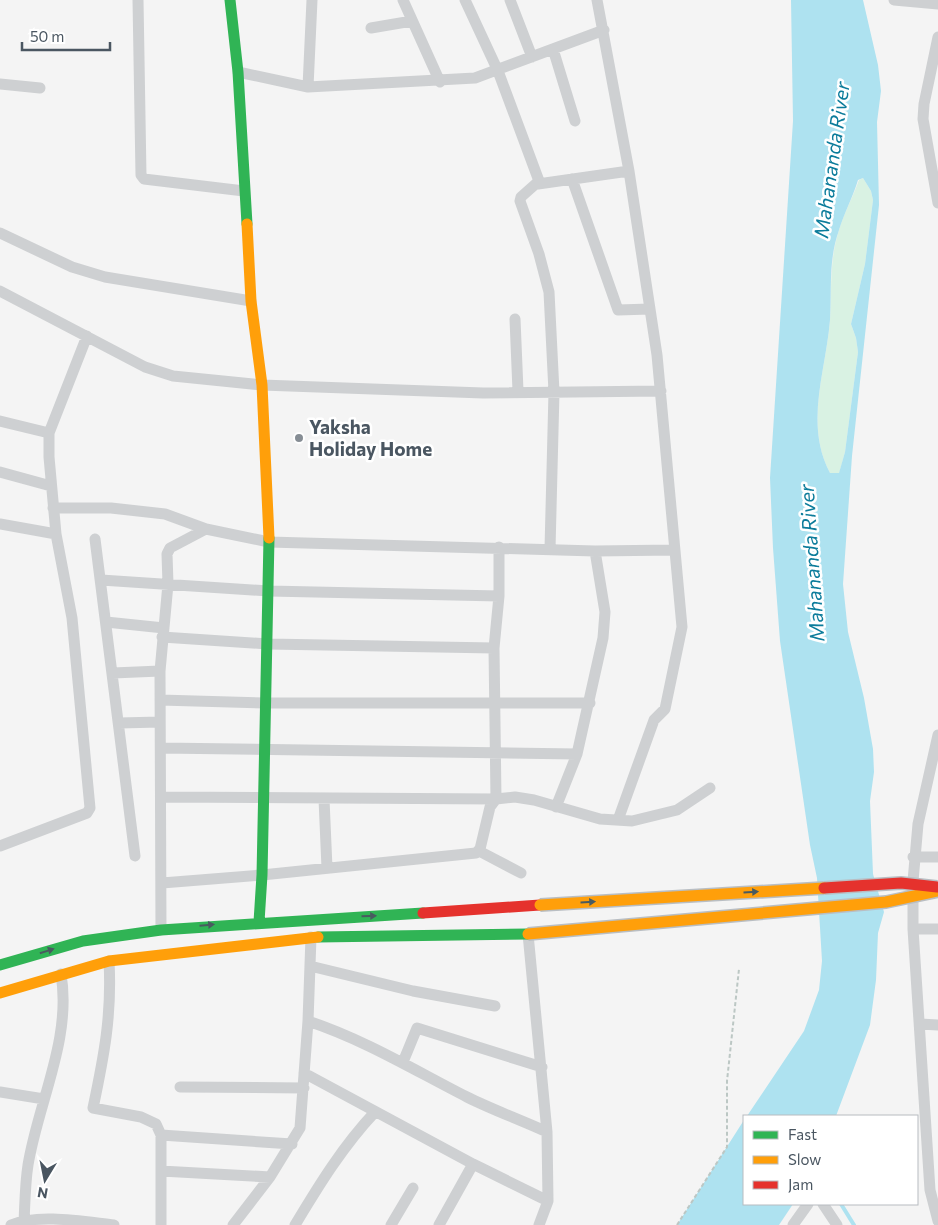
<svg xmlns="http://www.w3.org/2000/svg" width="938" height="1225" font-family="Commissioner,sans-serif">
  <rect width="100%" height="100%" fill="#f4f4f4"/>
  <!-- green -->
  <path fill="#d9f2e3" d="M863,178L871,191L873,200L865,264L851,324L856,338L858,352L845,452L839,474L830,473C804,424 826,371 830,320C832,288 829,261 839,230C844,213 853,197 859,180Z"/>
  <!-- water -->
  <path fill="#aee2f0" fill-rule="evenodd" d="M791,0H863L878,65L881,91L877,122L879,205L852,456L843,584L848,632L864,698L873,749L874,772L870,801L873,874L884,912L878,933L876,980L870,1025L836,1116H747L804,1031L819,990L822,961L817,878L810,845L780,641L773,548L770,478L793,121ZM863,178L871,191L873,200L865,264L851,324L856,338L858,352L845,452L839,473H830C804,424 826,371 830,320C832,287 828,262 839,230C844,213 853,197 858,180Z
    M744,1120V1204H793L779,1225H677Z"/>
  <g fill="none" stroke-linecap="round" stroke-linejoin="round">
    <!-- stream -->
    <path stroke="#aee2f0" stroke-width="4" d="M841,1204L854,1225"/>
    <!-- path -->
    <path stroke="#bcc7c4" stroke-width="2" stroke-dasharray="4 2.5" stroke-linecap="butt" d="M677,1225L727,1147V1081L739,969"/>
    <!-- street -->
    <path stroke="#ced0d2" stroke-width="11" d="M138,0L141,175L144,179L244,191
      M403,0L440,82
      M465,0L498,71L539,181L521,197L520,201L539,254L549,292L554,392L550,549
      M510,0L532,57
      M597,0L629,171L657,355L682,627L665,709L654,720L618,820
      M894,0L938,4
      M371,28L412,21
      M938,37L924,104L923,119L938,203
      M553,49L575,121
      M238,72L308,87L475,78L604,30
      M0,84L40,88
      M308,87L312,0
      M572,179L618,310L650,309
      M538,184L629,171
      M0,233L72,267L105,277L251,301
      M0,291L145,367L173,376L262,385L483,393L661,391
      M515,319L518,391
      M0,421L49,433
      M0,472L51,486
      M53,508H111L165,514L206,529L269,542L595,551L674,550
      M0,524L56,534
      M95,539L135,856
      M101,580L269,591L499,596
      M106,622L164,628
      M162,637L268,644L494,648
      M113,673L160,671
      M160,700L264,703H590
      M119,723L160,722
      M938,735L918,824L913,881V929L930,1190L938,1221
      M161,748L577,754
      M161,797L496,799L494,648L499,596V547
      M324,799L327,868
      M556,807L577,754L603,638L605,612L595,551
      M0,846L87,813L90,808L72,618L56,534L49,457V433L87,336
      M479,851L521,873
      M913,857H938
      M162,883L262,875L476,853L480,849L490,807L496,799L515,797L534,800L600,819L632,821L677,810L710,788
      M913,929H938
      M161,930L160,671L168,584L167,554L170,548L206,529
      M528,934L547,1132L548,1201L539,1225
      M109,961C112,1015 104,1056 93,1108L141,1117L156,1124L161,1135V1225
      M310,966L413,991L495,1006
      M308,1021C365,1040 414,1070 467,1097C493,1110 521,1120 547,1132
      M920,1024L938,1025
      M403,1062L417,1028L542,1067
      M304,1073L473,1164L548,1201
      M180,1087L304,1088
      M0,1092L44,1099
      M161,1135L292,1144
      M161,1171L270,1177
      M823,1204L837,1225
      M24,1222C25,1203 25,1184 28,1165C38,1103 72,1039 61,974
      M11,1225C38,1213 86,1222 114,1225
      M233,1225L270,1177L300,1128L308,1021L311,937
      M295,1225C319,1185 343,1146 375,1112
      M391,1225L413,1188
      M439,1225L473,1164
      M793,1225L808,1204"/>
    <!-- fast -->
    <path stroke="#30b455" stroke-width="11" d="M230,0L238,72L247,224
      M259,922L262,875L269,538
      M318,937L528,934
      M0,965L83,941L161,930L423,913"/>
    <!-- slow -->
    <path stroke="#ff9f0a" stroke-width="11" d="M247,224L251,301L262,385L269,538
      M0,993L109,961L318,937"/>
    <!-- jam -->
    <path stroke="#e5322d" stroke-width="11" d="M423,913L540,905"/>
    <!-- slow-bridge casing -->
    <g stroke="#b9bec3" stroke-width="14" stroke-linecap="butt">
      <path id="slow-bridge" d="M540,905L824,888
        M528,934L886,902L938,891"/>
    </g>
    <!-- jam-bridge casing -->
    <g stroke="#b9bec3" stroke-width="14" stroke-linecap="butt">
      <path id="jam-bridge" d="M824,888L901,883L937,887"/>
    </g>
    <!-- slow-bridge -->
    <use href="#slow-bridge" stroke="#ff9f0a" stroke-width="11"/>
    <!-- jam-bridge -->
    <use href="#jam-bridge" stroke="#e5322d" stroke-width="11"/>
  </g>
  <!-- one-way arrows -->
  <defs><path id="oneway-solid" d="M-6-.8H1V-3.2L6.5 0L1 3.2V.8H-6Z" transform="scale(1.25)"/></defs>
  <g fill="#495b60">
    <use href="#oneway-solid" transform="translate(751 892) rotate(-3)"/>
    <use href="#oneway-solid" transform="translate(588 902) rotate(-3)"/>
    <use href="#oneway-solid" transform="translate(369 916) rotate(-2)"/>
    <use href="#oneway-solid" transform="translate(207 925) rotate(-5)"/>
    <use href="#oneway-solid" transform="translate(47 951) rotate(-17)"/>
  </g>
  <!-- markers -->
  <circle fill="#868d94" stroke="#fff" stroke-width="2" cx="299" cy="438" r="5"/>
  <g text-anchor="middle" stroke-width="5" stroke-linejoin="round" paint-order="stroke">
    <!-- poi labels -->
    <g font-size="19" font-weight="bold" fill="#4a5661" stroke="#fff" text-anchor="start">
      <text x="309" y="434">Yaksha<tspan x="309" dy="22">Holiday Home</tspan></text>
    </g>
    <!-- water labels -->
    <g font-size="20" font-style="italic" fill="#0c7c9b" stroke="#fff">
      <text transform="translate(832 160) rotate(-82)" y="7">Mahananda River</text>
      <text transform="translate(812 563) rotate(-94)" y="7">Mahananda River</text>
    </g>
  </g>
  <!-- legend -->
  <rect x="743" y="1115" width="175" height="90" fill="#ffffff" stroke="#b7bbc0"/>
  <rect x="753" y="1131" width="25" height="8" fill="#30b455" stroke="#b7bbc0"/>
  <text x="788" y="1140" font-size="15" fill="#4a5661">Fast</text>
  <rect x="753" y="1156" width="25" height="8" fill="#ff9f0a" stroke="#b7bbc0"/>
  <text x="788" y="1165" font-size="15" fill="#4a5661">Slow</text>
  <rect x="753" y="1181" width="25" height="8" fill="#e5322d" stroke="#b7bbc0"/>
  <text x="788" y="1190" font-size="15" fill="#4a5661">Jam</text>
  <!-- north arrow -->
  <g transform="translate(45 1180) rotate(190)" stroke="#ffffff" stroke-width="4" paint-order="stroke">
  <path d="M0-4L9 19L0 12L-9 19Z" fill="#4a5661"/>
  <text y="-8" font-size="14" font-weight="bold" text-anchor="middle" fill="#4a5661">N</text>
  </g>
  <!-- scale -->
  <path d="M22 42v8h88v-8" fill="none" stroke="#4a5661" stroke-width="2.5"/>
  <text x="30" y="42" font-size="15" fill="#4a5661" stroke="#ffffff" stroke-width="4" paint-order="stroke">50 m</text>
</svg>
